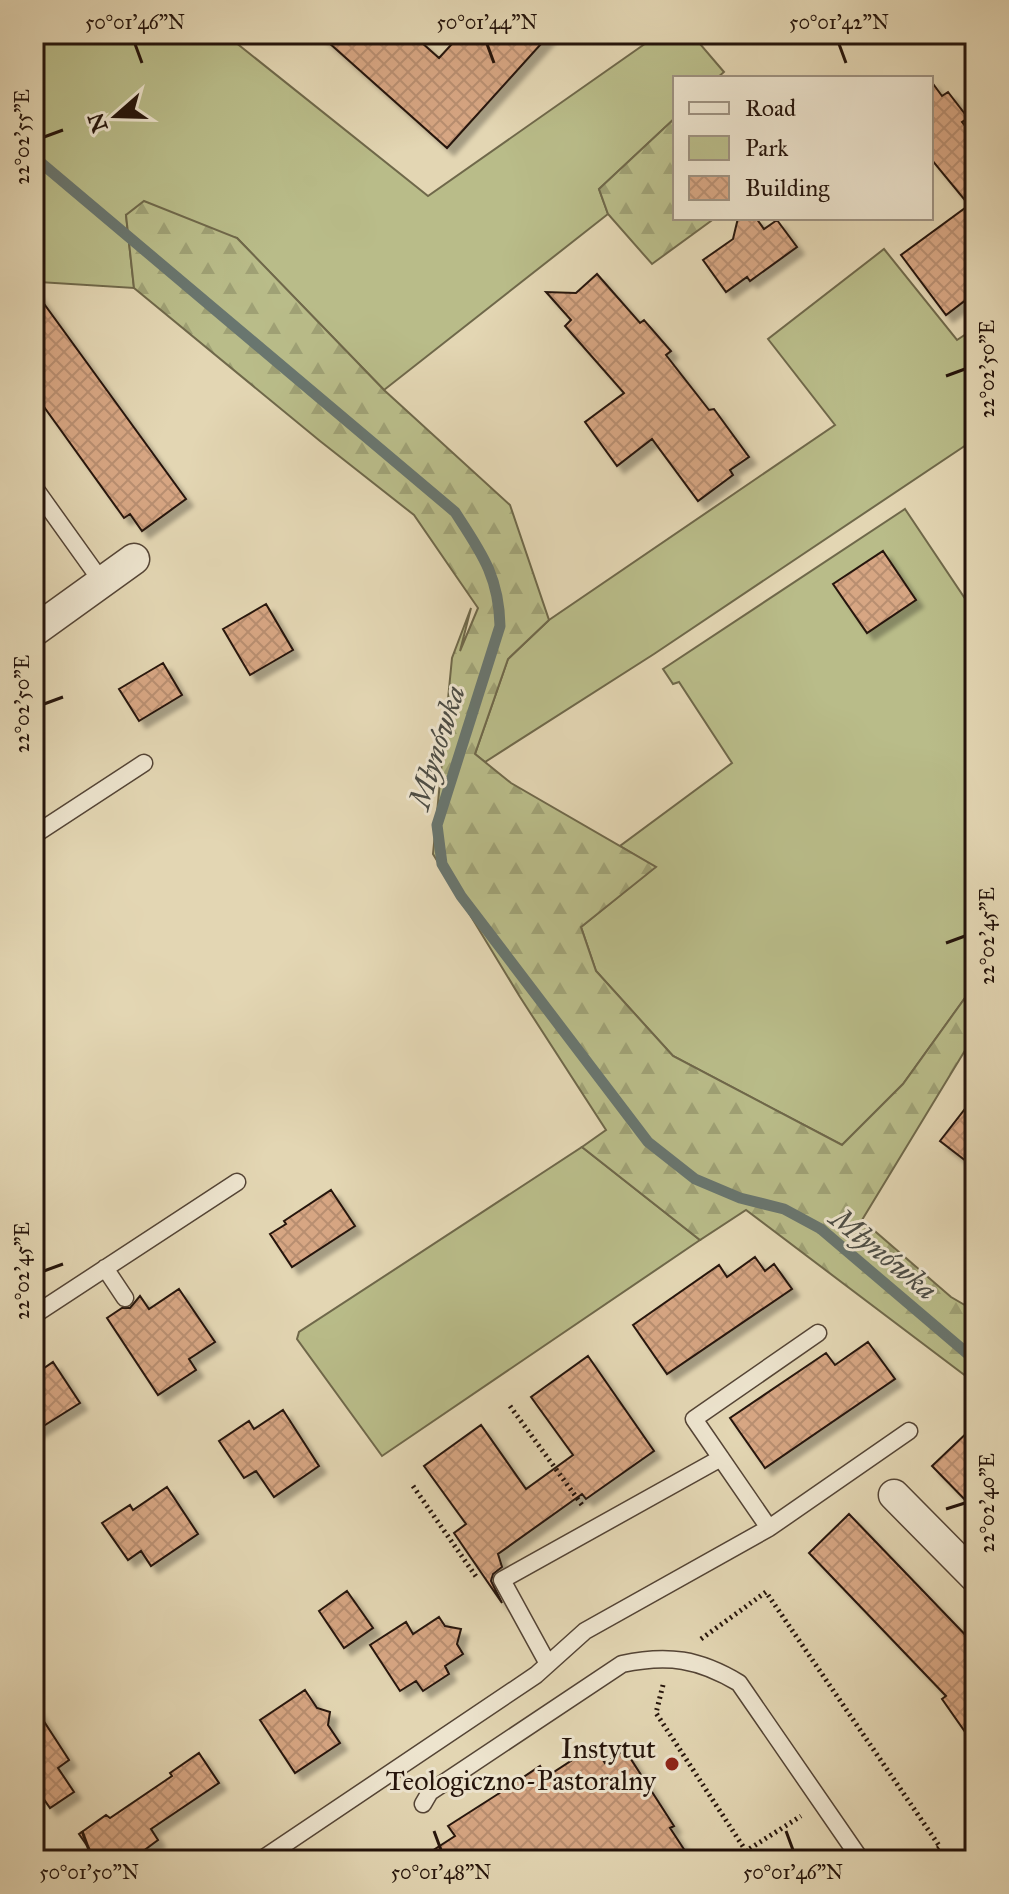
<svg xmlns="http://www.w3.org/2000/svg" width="1009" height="1894" font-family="'IM FELL Great Primer',serif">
  <defs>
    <pattern id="forest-firs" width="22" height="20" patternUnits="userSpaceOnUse" patternTransform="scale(2)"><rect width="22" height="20" fill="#b9bc89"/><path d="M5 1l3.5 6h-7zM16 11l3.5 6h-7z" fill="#9fa175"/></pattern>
    <pattern id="building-cross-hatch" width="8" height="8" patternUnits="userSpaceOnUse" patternTransform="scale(2)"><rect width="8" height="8" fill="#d7a683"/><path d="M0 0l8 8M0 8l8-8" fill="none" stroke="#b88e70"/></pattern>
    <filter id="shadow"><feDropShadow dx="7" dy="7" stdDeviation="2" flood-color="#0004"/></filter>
  </defs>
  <rect width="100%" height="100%" fill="#e3d6b3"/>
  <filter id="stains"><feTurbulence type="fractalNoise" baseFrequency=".0025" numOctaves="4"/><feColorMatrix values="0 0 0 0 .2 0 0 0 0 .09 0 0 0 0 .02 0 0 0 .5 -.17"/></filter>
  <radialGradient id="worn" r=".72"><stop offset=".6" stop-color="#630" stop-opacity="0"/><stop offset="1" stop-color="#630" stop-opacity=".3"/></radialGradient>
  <!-- green -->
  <path fill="#b9bc89" stroke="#6f684a" stroke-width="2" d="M34,34H225L428,196L659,34H714L700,44L724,72L717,78H675V118L599,189L608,214L384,390L237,238L126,215L134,288L39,282L34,286Z
    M884,249L957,340L975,328V439L654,654L485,762L475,754L508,659L549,620L835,425L768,339Z
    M905,509L970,606L975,604V984L903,1084L842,1145L673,1056L596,971L581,927L655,867L620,846L732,763L679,682L673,684L663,669Z
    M582,1147L700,1240L382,1456L297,1339L299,1332Z"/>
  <!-- forest -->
  <path fill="url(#forest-firs)" stroke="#6f684a" stroke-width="2" d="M675,118V218H715L652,264L608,214L599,189Z
    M144,201L237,238L384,390L510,505L549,620L508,659L475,754L511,783L656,867L581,927L596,971L673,1056L842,1145L903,1084L975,984V1034L862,1220L951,1297L975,1311V1383L746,1210L700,1240L582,1147L606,1130L520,997L433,854L452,658L471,608L460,651L478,608L414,515L320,441L134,288L126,215Z"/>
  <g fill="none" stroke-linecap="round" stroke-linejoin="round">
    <!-- stream -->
    <path stroke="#69766f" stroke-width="11" d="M34,157L455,512C481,552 499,576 500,626L437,825L442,864L461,896L648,1142L695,1179L740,1198L784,1209L821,1229L975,1360"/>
  </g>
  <!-- building -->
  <path fill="url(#building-cross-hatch)" stroke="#25140b" stroke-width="2" filter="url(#shadow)" d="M319,34H412L439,58L461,34H550L447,148Z
    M931,81L942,96L948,92L968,118L962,122L975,138V293L946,315L901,255L969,205L931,159Z
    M738,218H756L764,229L777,220L797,247L750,281L747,277L726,292L703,260L733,239Z
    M597,274L640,323L644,320L671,351L666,355L709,410L714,409L749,457L730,470L733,475L698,501L652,439L617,466L585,422L624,393L565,326L571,320L546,292L576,293Z
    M34,290L186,499L142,531L130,514L124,518L34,393Z
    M883,551L916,600L867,633L833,584Z
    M266,604L293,650L250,675L223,629Z
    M163,663L182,695L139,721L119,689Z
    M975,1096V1168L940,1141Z
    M331,1190L355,1226L292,1267L270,1234L286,1224L284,1221Z
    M755,1257L765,1271L774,1264L792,1289L667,1374L633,1325L719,1265L727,1277Z
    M179,1289L215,1342L189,1359L196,1370L158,1395L107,1318L122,1308H130L140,1296L149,1309Z
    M868,1342L895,1379L765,1468L730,1418L826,1353L835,1365Z
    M588,1356L654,1451L586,1499L582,1494L498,1554L502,1567L493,1574L491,1581L502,1603L454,1533L466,1524L424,1466L481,1425L526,1489L573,1455L531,1397Z
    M53,1362L80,1403L34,1432V1375Z
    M283,1410L319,1466L274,1497L256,1471L244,1478L219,1441L249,1421L254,1429Z
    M975,1425V1510L932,1466Z
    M167,1487L198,1534L151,1566L141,1551L128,1560L102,1523L130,1505L133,1510Z
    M849,1514L975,1645V1746L942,1699L946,1696L809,1553Z
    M347,1591L373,1628L344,1648L319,1611Z
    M439,1617L445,1626L461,1629L457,1644L463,1654L445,1666L449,1674L423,1691L416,1681L400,1691L370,1645L406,1622L413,1634Z
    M305,1690L317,1708L330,1712L328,1725L340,1743L295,1773L260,1720Z
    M34,1706L69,1760L58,1768L74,1792L50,1808L34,1785Z
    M594,1746L605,1763L625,1750L674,1826L670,1828L691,1860H418L455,1836L448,1826L498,1794L540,1766L546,1777Z
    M199,1753L219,1783L151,1829L158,1840L131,1860H97L79,1834L106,1815L110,1818L172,1776L170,1773Z"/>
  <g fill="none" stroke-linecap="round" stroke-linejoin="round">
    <!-- service casing -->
    <g stroke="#544435" stroke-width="19">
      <path id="service" d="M34,487L102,582
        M34,835L144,763
        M105,1268L125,1298
        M34,1315L237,1182
        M818,1333L694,1419L769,1528L909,1431
        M548,1664L502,1580L721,1458
        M423,1804L430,1792L622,1664C668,1654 699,1659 739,1683L861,1860
        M261,1860L536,1675L585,1631L769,1528"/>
    </g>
    <!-- minor casing -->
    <g stroke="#544435" stroke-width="33">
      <path id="minor" d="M34,631L134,559
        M894,1495L975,1577"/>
    </g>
    <!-- path -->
    <path stroke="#25140b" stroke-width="5" stroke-dasharray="2 4" stroke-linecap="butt" d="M510,1406L582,1505
      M413,1486L477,1578
      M701,1639L766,1592L940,1847L922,1860
      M663,1685L656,1713L746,1851L801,1816"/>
    <!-- service -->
    <use href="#service" stroke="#ede4ce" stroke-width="16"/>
    <!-- minor -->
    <use href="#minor" stroke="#ede4ce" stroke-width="30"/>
  </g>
  <!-- ticks -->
  <path fill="none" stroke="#25140b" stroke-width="3" d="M135,44L142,63M487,44L494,63M839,44L846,63M44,137L63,130M946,376L965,369M44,704L63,697M946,943L965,936M44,1271L63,1264M946,1509L965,1503M82,1831L89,1850M434,1831L441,1850M786,1831L793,1850"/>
  <!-- markers -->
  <circle fill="#8f2418" stroke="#ede4ce" stroke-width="3" cx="672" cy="1764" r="8"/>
  <g text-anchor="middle" stroke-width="6" stroke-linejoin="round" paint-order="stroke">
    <!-- poi labels -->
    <g font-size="28" fill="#25140b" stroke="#ede4ce" text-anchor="end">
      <text x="656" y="1758">Instytut<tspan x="656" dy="32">Teologiczno-Pastoralny</tspan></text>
    </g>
    <!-- water labels -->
    <g font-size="30" font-style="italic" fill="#4d4d45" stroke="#ede4ce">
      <text transform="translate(437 747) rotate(-73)" y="10">Młynówka</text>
      <text transform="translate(884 1254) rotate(39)" y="10">Młynówka</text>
    </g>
  </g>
  <!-- margin -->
  <rect width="1009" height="1894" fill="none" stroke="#e3d6b3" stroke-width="88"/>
  <!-- legend -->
  <rect x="673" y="76" width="260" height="144" fill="#ede4ce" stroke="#9d9180" stroke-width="2"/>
  <rect x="689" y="102" width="40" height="12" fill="#ede4ce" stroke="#9d9180" stroke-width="2"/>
  <text x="745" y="116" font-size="24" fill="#25140b">Road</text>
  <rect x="689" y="136" width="40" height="24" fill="#b9bc89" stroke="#9d9180" stroke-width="2"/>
  <text x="745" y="156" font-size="24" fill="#25140b">Park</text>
  <rect x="689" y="176" width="40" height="24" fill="url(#building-cross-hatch)" stroke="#9d9180" stroke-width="2"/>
  <text x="745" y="196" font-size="24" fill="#25140b">Building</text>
  <!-- north arrow -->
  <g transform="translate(116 116) rotate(250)" stroke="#ede4ce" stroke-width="6" paint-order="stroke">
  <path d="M0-6L14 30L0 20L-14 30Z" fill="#25140b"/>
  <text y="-12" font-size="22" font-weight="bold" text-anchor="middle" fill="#25140b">N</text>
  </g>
  <rect x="44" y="44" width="921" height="1806" fill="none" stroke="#25140b" stroke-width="3"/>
  <g font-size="20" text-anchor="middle" fill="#25140b">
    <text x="135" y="29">50°01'46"N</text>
    <text x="487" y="29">50°01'44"N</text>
    <text x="839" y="29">50°01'42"N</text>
    <text transform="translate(22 137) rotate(-90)" y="7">22°02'55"E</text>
    <text transform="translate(987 369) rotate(-90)" y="7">22°02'50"E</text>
    <text transform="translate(22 704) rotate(-90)" y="7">22°02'50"E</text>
    <text transform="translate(987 936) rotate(-90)" y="7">22°02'45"E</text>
    <text transform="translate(22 1271) rotate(-90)" y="7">22°02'45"E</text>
    <text transform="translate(987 1503) rotate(-90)" y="7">22°02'40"E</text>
    <text x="89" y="1879">50°01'50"N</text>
    <text x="441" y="1879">50°01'48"N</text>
    <text x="793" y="1879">50°01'46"N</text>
  </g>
  <rect width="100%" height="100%" filter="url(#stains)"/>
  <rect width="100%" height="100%" fill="url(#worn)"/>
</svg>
